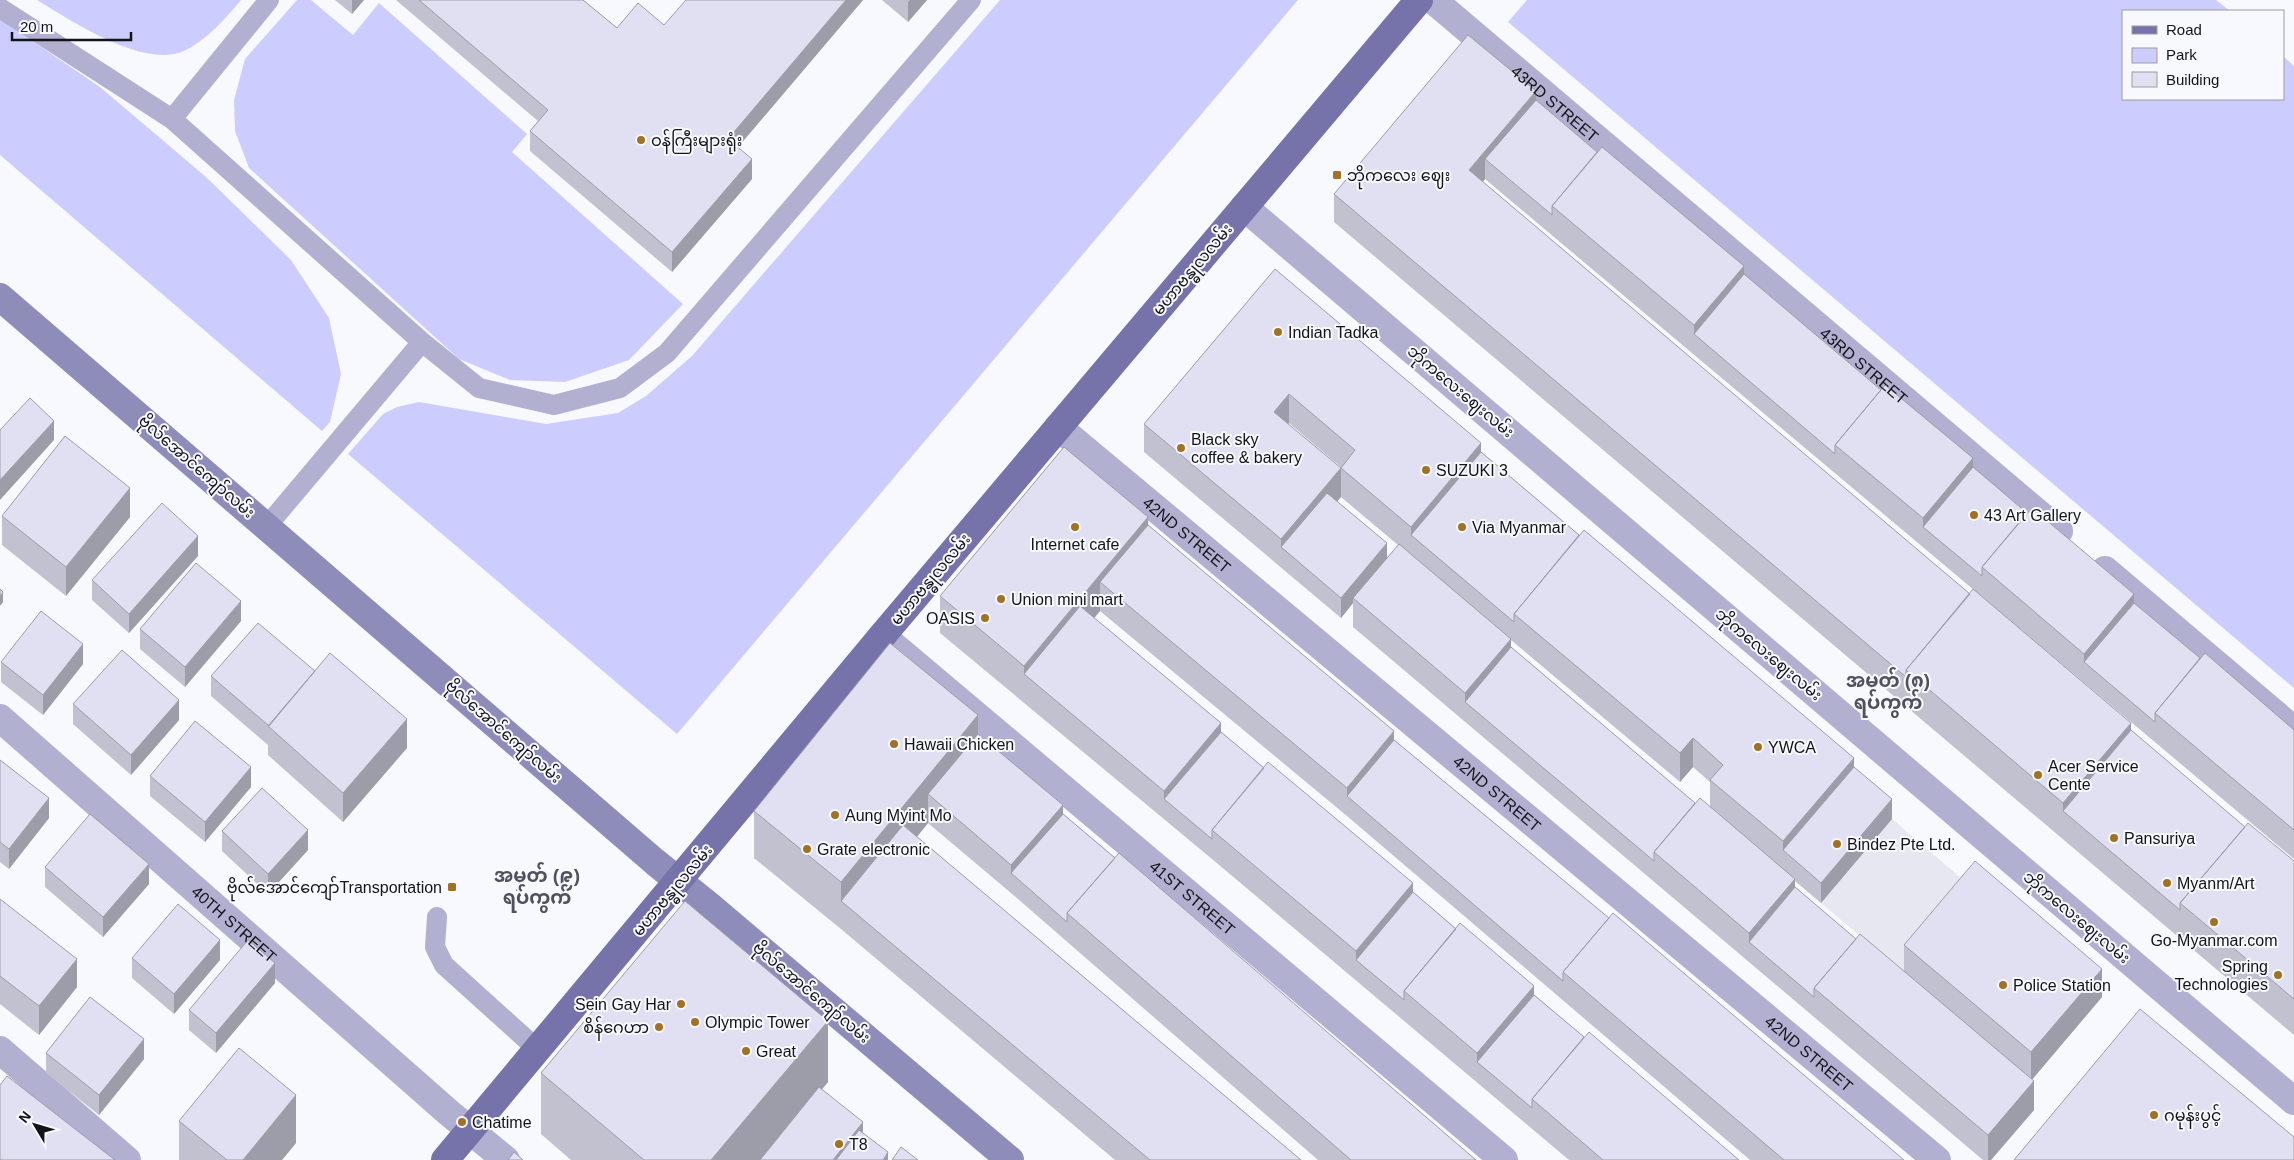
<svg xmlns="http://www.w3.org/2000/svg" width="2294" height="1160" font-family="Arial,'Noto Sans Myanmar',sans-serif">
  <rect width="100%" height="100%" fill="#f8f8ff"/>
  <!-- built -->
  <path fill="#e7e7f2" d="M1892,819L1975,890L1904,973L1821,903Z"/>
  <!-- green -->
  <path fill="#cdccff" d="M37,0H241C225,19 207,40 184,51C143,69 72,21 37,0Z
    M297,0H311L353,35L379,3L527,134L512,152L683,304L629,360L565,382L510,380L459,359L249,168L235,131L234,100L245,59Z
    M1000,0H1298L677,734L348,454L383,414L397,407L419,402L546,424L618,413L646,396L692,356Z
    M1527,0H2216L2230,11H2123V99H2283V56L2294,66V688L1508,22Z
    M0,19L100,87L206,177L291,260L329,318L341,374L330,422L322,431L0,155Z"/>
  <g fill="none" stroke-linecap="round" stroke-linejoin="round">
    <!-- service -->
    <path stroke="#b1b0d0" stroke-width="20" d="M0,8L172,119L422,342L479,388L554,405L620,388L667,353L971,0
      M172,119L269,0
      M267,526L422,342
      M437,917L435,947L444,965L537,1049"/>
    <!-- minor -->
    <g stroke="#b1b0d0" stroke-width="28">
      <path id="s1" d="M1433,0L2059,531"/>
      <path id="s2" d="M1058,427L1937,1160"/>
      <path d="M2105,570L2294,730"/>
      <path id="s3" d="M882,636L1504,1160"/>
      <path id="s4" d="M0,718L448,1112L506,1160"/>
      <path d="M0,1050L127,1160"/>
    </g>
    <!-- tertiary -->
    <path stroke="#b1b0d0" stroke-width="28" d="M1244,207L2294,1101"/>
    <!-- secondary -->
    <path stroke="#8e8dba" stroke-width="28" d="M0,297L655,862L712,908L1010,1160"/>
    <!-- primary -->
    <path stroke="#7673aa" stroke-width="28" d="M445,1160L882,636L1419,0"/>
  </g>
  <!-- wall -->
  <path fill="#c1c1d0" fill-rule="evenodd" d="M335,0H364L352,14Z
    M396,0H583L617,28L664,25L863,0L738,147L752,179L672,272L530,151V131L538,121Z
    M882,0H927L908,22Z
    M1536,100L2200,658L2294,730V859L1485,179L1483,182L2245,827L2294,861V1035L1334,222V194Z
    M1275,269L1481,452L1854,767L1892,819L1821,903L1795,881V887L1856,939L1904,972V945L2102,997L2032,1079L2034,1110L1991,1160H1983L1353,627V603L1341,618L1144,452V424ZM1289,423L1341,467V468L1288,424ZM1341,497L1398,545L1387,558L1337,501ZM1511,640L1680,782L1693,767L1710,782V807L1695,803L1511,647Z
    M2,516L130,517L66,596L2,545Z
    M1148,525L1394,740L1609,918L1904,1160H1750L1347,816L1100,611L1094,618L1221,732L1413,892L1584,1037L1739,1160H1569L1212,859L940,633V596Z
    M198,556L129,633L92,600V580Z
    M241,621L185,687L140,649V629Z
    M1,662L83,664L43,715L1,682Z
    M315,671L407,748L343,822L268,755V745L211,696V676Z
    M73,704L179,720L131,775L73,724Z
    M978,734L1063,814L1476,1160H1318L1011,893L928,823L917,837L1301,1160H1115L841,929L754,858V811Z
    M0,760L49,818L9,869L0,862Z
    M150,776L251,787L205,842L150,796Z
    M222,831L308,850L268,894L222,851Z
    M45,867L149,884L103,937L45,887Z
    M0,899L77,987L39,1035L0,1004Z
    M132,958L220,960L174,1014L132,978Z
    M275,983L216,1053L189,1030V1010Z
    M46,1053L144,1059L99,1115L46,1073Z
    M541,1073L828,1082L822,1089L888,1160H571L541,1134Z
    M179,1121L296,1143L282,1160H179Z"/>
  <!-- shaded-wall -->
  <path fill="#9d9da9" d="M352,0H364L352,14Z
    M846,0H863L728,159V139Z
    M910,0H927L908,22V2Z
    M1536,91V120L1485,159V179L1469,199V170Z
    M752,159V179L672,272V252Z
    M1744,266V294L1694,334V325Z
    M1289,394V423L1274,441V412Z
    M54,421V440L0,500V480Z
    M1481,443V471L1411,535V527Z
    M1973,458V487L1923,527V547V518Z
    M1341,468V497L1291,556L1281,547V539Z
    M130,488V517L66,596V567Z
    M1148,517V553L1100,582V611L1038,686L1024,674V666Z
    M198,536V556L129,633V614Z
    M1387,543V563L1353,598V603L1341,618V598Z
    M3,592V602L0,606V596Z
    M2134,594V623L2084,662V654Z
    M241,601V621L185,687V667Z
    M1511,639V667L1465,702V693Z
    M83,644V664L43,715V695Z
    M179,700V720L131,775V755Z
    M978,715V763L928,794V823L855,912L841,901V882Z
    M407,719V748L343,822V793Z
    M1221,723V752L1164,799V791Z
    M2131,723V759L2063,811V803Z
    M1394,731V760L1347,796V788Z
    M1693,738V767L1680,782V753Z
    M1854,758V787L1783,850V870V841Z
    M251,767V787L205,842V822Z
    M49,798V818L9,869V849Z
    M1892,799V819L1821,903V883Z
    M1063,805V834L1011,873V865Z
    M308,830V850L268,894V874Z
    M149,864V884L103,937V917Z
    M1795,879V907L1749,942V933Z
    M1413,883V912L1356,960V951Z
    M220,940V960L174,1014V994Z
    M77,959V987L39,1035V1006Z
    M275,963V983L216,1053V1033Z
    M2102,969V997L2031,1081V1052Z
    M1534,986V1015L1477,1062V1053Z
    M828,1021V1082L763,1160H711Z
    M144,1039V1059L99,1115V1095Z
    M2034,1081V1110L1991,1160H1988V1135Z
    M296,1095V1143L282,1160H243Z
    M863,1122V1142L849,1160H833Z
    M888,1152V1160H883Z"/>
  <!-- building -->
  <path fill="#e0e0f2" stroke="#9d9da9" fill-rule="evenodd" d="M419,0H583L617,28L638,3L664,25L686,0H846L728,139L752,159L672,252L530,131L548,110Z
    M1468,35L1536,91L1469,170L1970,594L1906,670V677L1334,194Z
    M1536,100L1597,152L1552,206V215L1485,159Z
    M1602,147L1744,266L1694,325L1552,206Z
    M1275,269L1481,443L1411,527L1341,468L1281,539L1144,424ZM1289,394L1355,450L1341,468L1274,412Z
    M1744,274L1881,390L1835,445V454L1694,334Z
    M1885,385L1973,458L1923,518L1835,445Z
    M30,398L54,421L0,480V430Z
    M65,436L130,488L66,567L2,516Z
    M1064,447L1148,517L1024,666L940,596Z
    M1481,452L1579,535L1514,614V622L1411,535Z
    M1973,467L2027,513L1982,567V576L1923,527Z
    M1327,493L1387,543L1341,598L1281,547Z
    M162,503L198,536L129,614L92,580Z
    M2032,508L2134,594L2084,654L1982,567Z
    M1148,525L1394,731L1347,788L1100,582Z
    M1584,530L1854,758L1783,841L1710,780L1723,765L1693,738L1680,753L1514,614Z
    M1399,544L1511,639L1465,693L1353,598Z
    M196,563L241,601L185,667L140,629Z
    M0,589L3,592L0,596Z
    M1973,589L2131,723L2063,803L1906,670Z
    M2134,603L2200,658L2155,713V722L2084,662Z
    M1080,606L1221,723L1164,791L1024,674Z
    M41,611L83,644L43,695L1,662Z
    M258,623L315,671L269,726L211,676Z
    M890,643L978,715L841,882L754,811Z
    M1511,647L1695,803L1654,852V861L1465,702Z
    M122,650L179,700L131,755L73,704Z
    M330,653L407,719L343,793L268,726Z
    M2205,653L2294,730V830L2155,713Z
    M195,721L251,767L205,822L150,776Z
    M2131,730L2245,827L2180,903V910L2063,811Z
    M1221,732L1264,768L1212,830V839L1164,799Z
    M978,734L1063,805L1011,865L928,794Z
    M1394,740L1609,918L1563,972V981L1347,796Z
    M0,760L49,798L9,849L0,842Z
    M1268,762L1413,883L1356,951L1212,830Z
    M1854,767L1892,799L1821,883L1783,850Z
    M262,788L308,830L268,874L222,831Z
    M1700,798L1795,879L1749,933L1654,852Z
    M90,814L149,864L103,917L45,867Z
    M1063,814L1115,858L1067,913V922L1011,873Z
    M2248,823L2294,861V999L2180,903Z
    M903,825L1301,1160H1150L841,901Z
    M1119,853L1476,1160H1351L1067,913Z
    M1975,861L2102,969L2031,1052L1904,945Z
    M1795,887L1856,939L1814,988V997L1749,942Z
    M1413,892L1456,929L1404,991V1000L1356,960Z
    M0,899L77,959L39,1006L0,976Z
    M685,901L828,1021L711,1160H644L541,1073Z
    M178,904L220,940L174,994L132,958Z
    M1613,913L1904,1160H1784L1563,972Z
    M1460,923L1534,986L1477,1053L1404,991Z
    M1860,934L2034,1081L1988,1135L1814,988Z
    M248,940L275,963L216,1033L189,1010Z
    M1534,995L1584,1037L1532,1099V1108L1477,1062Z
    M90,997L144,1039L99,1095L46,1053Z
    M2140,1009L2294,1137V1160H2014Z
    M1589,1032L1739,1160H1603L1532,1099Z
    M239,1048L296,1095L243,1160H227L179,1121Z
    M7,1076L115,1160H2L0,1159V1085Z
    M819,1087L863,1122L833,1160H760Z
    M859,1130L888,1152L883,1160H836Z
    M901,1147L918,1160H892Z
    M514,1152L523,1160H508Z"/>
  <!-- markers -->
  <g fill="#a07224" stroke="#f8f8ff" stroke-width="2">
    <circle cx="641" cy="140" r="5"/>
    <rect x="1332" y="170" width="10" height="10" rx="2.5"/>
    <circle cx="1278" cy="332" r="5"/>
    <circle cx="1181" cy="448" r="5"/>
    <circle cx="1426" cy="470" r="5"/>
    <circle cx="1974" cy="515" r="5"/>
    <circle cx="1075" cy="527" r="5"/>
    <circle cx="1462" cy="527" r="5"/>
    <circle cx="1001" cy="599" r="5"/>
    <circle cx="985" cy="618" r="5"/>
    <circle cx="894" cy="744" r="5"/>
    <circle cx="1758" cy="747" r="5"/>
    <circle cx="2038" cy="775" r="5"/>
    <circle cx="835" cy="815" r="5"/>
    <circle cx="2114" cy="838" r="5"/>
    <circle cx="1837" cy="844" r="5"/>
    <circle cx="807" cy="849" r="5"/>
    <circle cx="2167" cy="883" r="5"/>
    <rect x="447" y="882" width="10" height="10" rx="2.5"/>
    <circle cx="2214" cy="922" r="5"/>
    <circle cx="2278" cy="975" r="5"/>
    <circle cx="2003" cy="985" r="5"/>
    <circle cx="681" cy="1004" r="5"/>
    <circle cx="695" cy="1022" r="5"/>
    <circle cx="659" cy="1027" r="5"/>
    <circle cx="746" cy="1051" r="5"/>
    <circle cx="2154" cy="1115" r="5"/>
    <circle cx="462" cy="1122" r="5"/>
    <circle cx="839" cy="1144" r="5"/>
  </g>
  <g text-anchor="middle" stroke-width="4" stroke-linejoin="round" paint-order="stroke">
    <!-- street labels -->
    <g font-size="16" fill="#131319" stroke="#f8f8ff">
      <text dy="6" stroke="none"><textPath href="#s1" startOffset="160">43RD STREET</textPath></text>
      <text transform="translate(1192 269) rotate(-50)" y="6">မဟာဗန္ဓုလလမ်း</text>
      <text dy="6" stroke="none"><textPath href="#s1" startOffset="565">43RD STREET</textPath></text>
      <text transform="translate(1461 391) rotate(40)" y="6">ဘိုကလေးဈေးလမ်း</text>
      <text transform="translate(197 466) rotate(41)" y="6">ဗိုလ်အောင်ကျော်လမ်း</text>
      <text dy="6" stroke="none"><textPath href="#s2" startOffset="168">42ND STREET</textPath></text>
      <text transform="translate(930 579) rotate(-50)" y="6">မဟာဗန္ဓုလလမ်း</text>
      <text transform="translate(1769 654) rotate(40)" y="6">ဘိုကလေးဈေးလမ်း</text>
      <text transform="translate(504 731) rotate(41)" y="6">ဗိုလ်အောင်ကျော်လမ်း</text>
      <text dy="6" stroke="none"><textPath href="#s2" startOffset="572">42ND STREET</textPath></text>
      <text transform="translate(672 890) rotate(-50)" y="6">မဟာဗန္ဓုလလမ်း</text>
      <text dy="6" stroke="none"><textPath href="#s3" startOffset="406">41ST STREET</textPath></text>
      <text transform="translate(2077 917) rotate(40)" y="6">ဘိုကလေးဈေးလမ်း</text>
      <text dy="6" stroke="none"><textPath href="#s4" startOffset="312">40TH STREET</textPath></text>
      <text transform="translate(812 992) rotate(40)" y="6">ဗိုလ်အောင်ကျော်လမ်း</text>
      <text dy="6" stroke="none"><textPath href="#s2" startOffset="978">42ND STREET</textPath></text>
    </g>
    <!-- poi labels -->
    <g font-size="16" fill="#131319" stroke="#f8f8ff" text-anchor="start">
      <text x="651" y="146">ဝန်ကြီးများရုံး</text>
      <text x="1347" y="181">ဘိုကလေး ဈေး</text>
      <text x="1288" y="338">Indian Tadka</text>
      <text x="1191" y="445">Black sky<tspan x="1191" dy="18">coffee &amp; bakery</tspan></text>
      <text x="1436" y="476">SUZUKI 3</text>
      <text x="1984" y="521">43 Art Gallery</text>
      <text x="1472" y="533">Via Myanmar</text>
      <text x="1075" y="550" text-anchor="middle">Internet cafe</text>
      <text x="1011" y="605">Union mini mart</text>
      <text x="975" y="624" text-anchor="end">OASIS</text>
      <text x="904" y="750">Hawaii Chicken</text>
      <text x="1768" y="753">YWCA</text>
      <text x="2048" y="772">Acer Service<tspan x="2048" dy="18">Cente</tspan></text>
      <text x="845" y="821">Aung Myint Mo</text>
      <text x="2124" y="844">Pansuriya</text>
      <text x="1847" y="850">Bindez Pte Ltd.</text>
      <text x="817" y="855">Grate electronic</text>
      <text x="2177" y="889">Myanm/Art</text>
      <text x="442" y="893" text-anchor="end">ဗိုလ်အောင်ကျော်Transportation</text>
      <text x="2214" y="946" text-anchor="middle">Go-Myanmar.com</text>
      <text x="2268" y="972" text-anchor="end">Spring<tspan x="2268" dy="18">Technologies</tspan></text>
      <text x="2013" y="991">Police Station</text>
      <text x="671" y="1010" text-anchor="end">Sein Gay Har</text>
      <text x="705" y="1028">Olympic Tower</text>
      <text x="649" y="1033" text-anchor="end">စိန်ဂေဟာ</text>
      <text x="756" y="1057">Great</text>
      <text x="2164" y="1121">ဂမုန်းပွင့်</text>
      <text x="472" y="1128">Chatime</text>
      <text x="849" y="1150">T8</text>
    </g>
    <!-- quarter labels -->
    <g font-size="19" font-weight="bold" fill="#50505f" stroke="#f8f8ff">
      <text x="1888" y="687">အမှတ် (၈)<tspan x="1888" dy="22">ရပ်ကွက်</tspan></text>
      <text x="537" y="882">အမှတ် (၉)<tspan x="537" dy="22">ရပ်ကွက်</tspan></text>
    </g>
  </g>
  <!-- legend -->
  <rect x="2122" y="10" width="162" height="90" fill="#f8f8ff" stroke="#9c9ca3"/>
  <rect x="2132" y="26" width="25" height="8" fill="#7673aa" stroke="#9c9ca3"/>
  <text x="2166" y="35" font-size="15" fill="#131319">Road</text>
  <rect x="2132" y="48" width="25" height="15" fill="#cdccff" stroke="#9c9ca3"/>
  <text x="2166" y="60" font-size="15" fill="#131319">Park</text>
  <rect x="2132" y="72" width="25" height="15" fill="#e0e0f2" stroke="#9c9ca3"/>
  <text x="2166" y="85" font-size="15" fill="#131319">Building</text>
  <!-- north arrow -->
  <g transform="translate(35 1125) rotate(308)" stroke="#f8f8ff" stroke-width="4" paint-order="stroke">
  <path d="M0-4L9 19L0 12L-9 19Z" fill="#131319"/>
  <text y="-8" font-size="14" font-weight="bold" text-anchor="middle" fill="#131319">N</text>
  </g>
  <!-- scale -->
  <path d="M12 32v8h119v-8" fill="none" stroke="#131319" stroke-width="2.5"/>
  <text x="20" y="32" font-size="15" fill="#131319" stroke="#f8f8ff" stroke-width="4" paint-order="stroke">20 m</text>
</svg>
